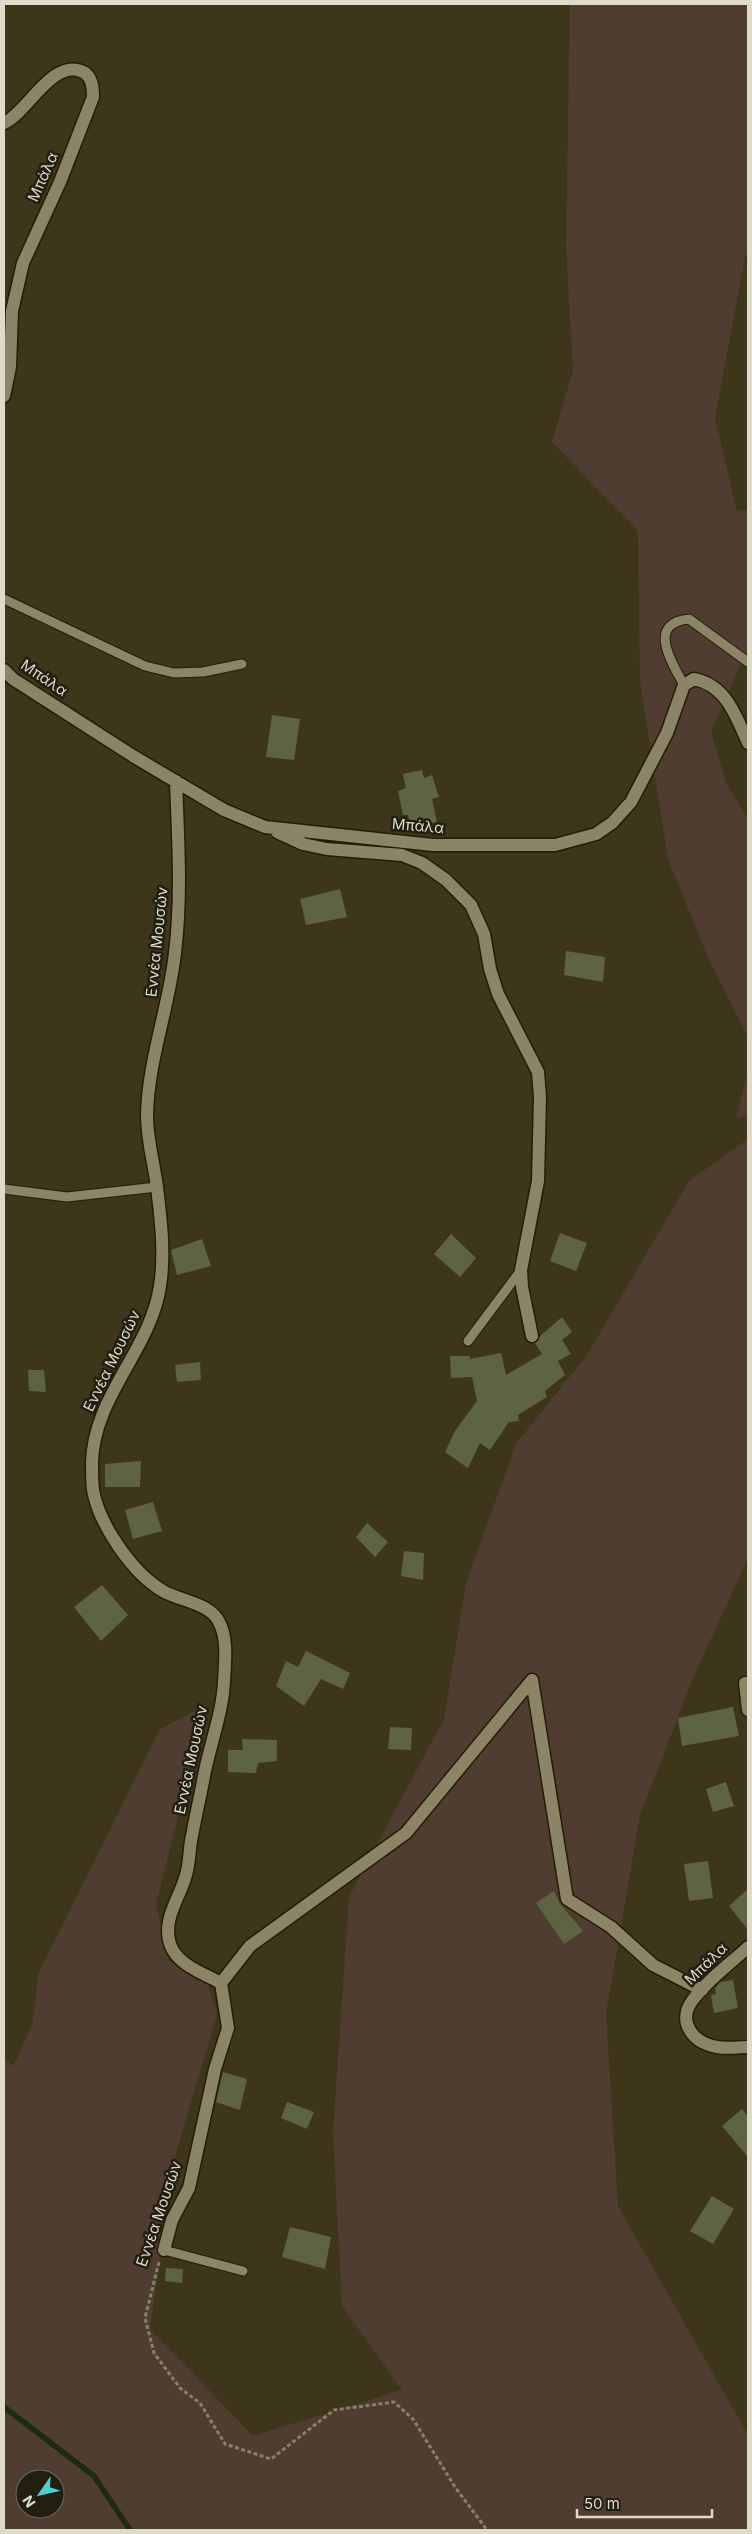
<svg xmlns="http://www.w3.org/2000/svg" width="752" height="2534" font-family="Inter,sans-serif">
  <rect width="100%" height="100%" fill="#3d361b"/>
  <!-- green -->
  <path fill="#503d31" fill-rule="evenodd" d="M570,4H748V252L745,257L715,418L737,512L748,510V660L742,662L711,732L726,783L748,819V1038L709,960L668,859L640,682L638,531L552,442L573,370L566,246Z
    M748,1070V1116L736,1118Z
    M748,1139V1558L693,1678L640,1815L606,2014L618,2206L748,2435V2530H4V2059L14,2066L33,2022L38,1974L160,1729L206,1705L156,1904L169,1961L207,1982L217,2014L172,2167L150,2329L253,2436L402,2390L342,2306L333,2133L349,1897L444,1719L466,1583L516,1444L587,1355L689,1181ZM25,2479H55V2509H25Z"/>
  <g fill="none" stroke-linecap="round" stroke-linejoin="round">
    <!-- stream -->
    <path stroke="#1b2c12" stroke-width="5.5" d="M4,2407L94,2476L130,2530"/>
  </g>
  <!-- building -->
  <path fill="#5e6342" d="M272,715L300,719L294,760L266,757Z
    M422,770L424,778L432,775L439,797L432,799L437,822L411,827L408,815H403L398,791L406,788L403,774Z
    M340,889L347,917L306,925L300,899Z
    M566,951L605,957L603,982L564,975Z
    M560,1233L587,1243L576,1271L550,1261Z
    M451,1234L476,1258L460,1277L434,1254Z
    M202,1239L211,1266L177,1275L171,1250Z
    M562,1317L572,1332L562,1340L571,1354L558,1361L565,1375L545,1391L547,1397L518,1415L519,1421L509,1422L490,1450L480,1443L468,1468L445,1452L455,1431L477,1401L472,1377L451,1378L450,1356H470V1359L501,1353L506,1375L542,1354L535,1343L540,1336Z
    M200,1362L201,1380L177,1382L175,1365Z
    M28,1370H44L46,1392L29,1391Z
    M141,1461L140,1487H105V1464Z
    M153,1502L162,1531L133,1539L125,1510Z
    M367,1523L388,1542L375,1557L356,1537Z
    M404,1551L424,1553L423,1580L401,1576Z
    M102,1585L128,1615L101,1641L74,1607Z
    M306,1651L350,1673L343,1689L321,1679L304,1706L276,1686L286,1661L298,1667Z
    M733,1707L739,1736L682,1746L678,1718Z
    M390,1727L412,1728L411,1750L388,1749Z
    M242,1739L277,1740V1761L258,1763L256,1773L228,1772V1750H243Z
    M726,1782L734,1806L713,1812L706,1789Z
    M708,1861L713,1898L689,1901L684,1864Z
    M748,1889V1930L729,1906Z
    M554,1891L560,1904L583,1931L564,1944L536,1903Z
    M733,1980L738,2008L714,2013L711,1995L716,1994L715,1988L720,1982Z
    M223,2072L247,2079L240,2110L216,2102Z
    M287,2102L314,2112L307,2129L281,2118Z
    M742,2109L748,2116V2157L722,2126Z
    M712,2196L734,2209L713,2244L690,2231Z
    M290,2227L331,2237L325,2269L282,2257Z
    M166,2268L183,2269L182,2283L165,2281Z"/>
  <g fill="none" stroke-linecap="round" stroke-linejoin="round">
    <!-- lane casing -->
    <g stroke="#241d03" stroke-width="11">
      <path id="lane" d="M4,599L145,666L174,673L203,672L242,664
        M684,685C672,663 646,623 689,619L748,662
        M4,1189L67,1197L157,1187
        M468,1341L521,1270
        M164,2250L243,2271"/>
    </g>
    <!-- street casing -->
    <g stroke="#241d03" stroke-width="15">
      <path id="street" d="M4,123C27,113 51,60 81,71C92,75 93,87 93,97L60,182L23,263L12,311L10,367L4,396
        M4,670L13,679L133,756L224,810L265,827L433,845H555L596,834L612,823L631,802L667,733L684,685L694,679C726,685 736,716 748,743
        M176,781C178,838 182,896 175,953C169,1007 148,1061 147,1115C147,1140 154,1164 157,1187C161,1220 165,1254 160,1286C151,1349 93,1397 92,1463C92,1472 92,1482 93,1490C99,1524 132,1573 163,1591C180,1601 210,1603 219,1622C228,1638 225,1663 224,1681C223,1710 211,1742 205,1771C201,1793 196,1814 192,1836C189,1848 190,1862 186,1875C180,1898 162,1919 170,1944C177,1965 203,1973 221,1983L250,1946L406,1833L532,1680L567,1899L611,1927L653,1965L702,1990
        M277,832L303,844L327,849L402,855L422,863L446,880L471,905L484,934L490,969L498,994L538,1072L540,1097L538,1181L521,1270L522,1287L532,1336
        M745,1683L748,1710
        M748,1947C730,1964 707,1980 692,2001C677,2022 693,2043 717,2047C727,2049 738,2047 748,2047
        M164,2250L172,2220L189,2188L215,2069L228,2028L221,1983"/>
    </g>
    <!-- path -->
    <path stroke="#86816b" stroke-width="3" stroke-dasharray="4 2.5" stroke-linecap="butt" d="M159,2262L145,2318L154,2353L180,2388L200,2403L225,2444L271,2459L334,2410L394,2402L413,2419L455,2487L487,2530"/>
    <!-- lane -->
    <use href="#lane" stroke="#8c8466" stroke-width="9"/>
    <!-- street -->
    <use href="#street" stroke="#8c8466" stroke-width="12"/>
  </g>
  <g text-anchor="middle" stroke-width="5" stroke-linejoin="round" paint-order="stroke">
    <!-- street labels -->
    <g font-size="15" fill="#dfdbcb" stroke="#211e12">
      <text transform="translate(43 177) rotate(-66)" y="5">Μπάλα</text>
      <text transform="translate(44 678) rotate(34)" y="5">Μπάλα</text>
      <text transform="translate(418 826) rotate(5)" y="5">Μπάλα</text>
      <text transform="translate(157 942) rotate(-84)" y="5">Εννέα Μουσών</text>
      <text transform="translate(112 1361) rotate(-64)" y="5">Εννέα Μουσών</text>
      <text transform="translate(191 1760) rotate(-78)" y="5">Εννέα Μουσών</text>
      <text transform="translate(706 1964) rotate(-44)" y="5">Μπάλα</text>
      <text transform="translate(159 2214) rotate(-71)" y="5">Εννέα Μουσών</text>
    </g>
  </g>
  <!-- border -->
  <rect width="752" height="2534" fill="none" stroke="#dfdbcb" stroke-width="10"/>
  <!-- north arrow -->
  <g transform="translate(40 2494) rotate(236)"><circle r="24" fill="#211e12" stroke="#6d6a5c"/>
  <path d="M0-4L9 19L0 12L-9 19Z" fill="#52cdcf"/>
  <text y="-8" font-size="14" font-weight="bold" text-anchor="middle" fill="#dfdbcb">N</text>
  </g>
  <!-- scale -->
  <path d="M577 2509v8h135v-8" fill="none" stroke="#dfdbcb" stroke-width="2.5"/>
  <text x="584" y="2509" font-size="15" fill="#dfdbcb" stroke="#211e12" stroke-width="4" paint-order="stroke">50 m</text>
</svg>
